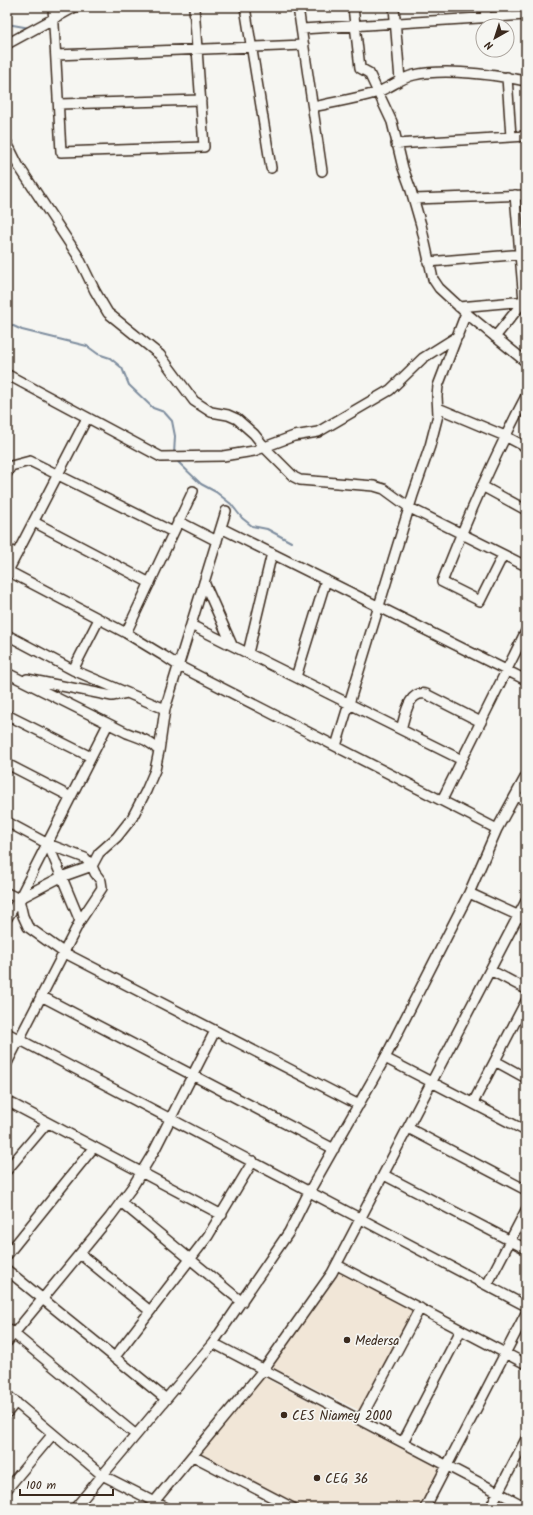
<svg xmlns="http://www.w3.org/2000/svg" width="533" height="1515" font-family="Kalam,sans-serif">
  <rect width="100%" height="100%" fill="#f6f6f2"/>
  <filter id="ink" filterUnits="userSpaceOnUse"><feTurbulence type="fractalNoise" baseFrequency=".025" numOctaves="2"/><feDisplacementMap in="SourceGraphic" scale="8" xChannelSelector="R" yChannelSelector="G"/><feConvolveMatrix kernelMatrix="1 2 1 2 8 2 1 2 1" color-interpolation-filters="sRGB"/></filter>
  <g filter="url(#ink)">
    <!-- built -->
    <path fill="#f1e6d7" d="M341,1271L415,1310L360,1411L272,1367Z
      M263,1377L439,1468L419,1508H304L200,1453Z"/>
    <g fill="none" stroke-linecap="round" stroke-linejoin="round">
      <!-- stream -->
      <path stroke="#7f8e9f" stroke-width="2" d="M7,24L30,28
        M7,323L22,330L87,346L98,354L110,358L122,368L129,385L153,408L164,412L172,421L175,436L174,455
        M176,460L201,484L216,492L231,504L242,518L252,526L267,529L291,542"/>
      <!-- minor casing -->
      <g stroke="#3b2a1e" stroke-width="12">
        <path id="minor" d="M53,7L61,152L204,147L194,7
          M245,7L271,168
          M298,7L322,171
          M353,7L360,68L369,73L392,122L403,168L410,187L421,225L433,279L439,288L466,313L526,362
          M394,7L400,80
          M485,7L486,18
          M302,29L526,15
          M7,44L75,7
          M56,55L304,45
          M507,77L511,137
          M59,104L201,100
          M313,107C334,102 355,99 375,93C389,89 400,78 414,75C445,68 495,75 526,81
          M7,143L18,165L78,256L95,291L108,313L160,355L194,401L211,412L228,415L237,419L254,434L267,450L294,477L300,480L374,486L384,489L410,508L526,566
          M396,144L526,136
          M414,199L526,195
          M428,262L525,254
          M459,307L526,301
          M495,337L524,301L515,195
          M7,377L8,375L161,457L223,456L254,451L294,436L318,432L390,390L423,358L458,336
          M438,408L505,436L526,447
          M7,473L11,466L30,461L173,532
          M482,486L526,510
          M178,521L217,541
          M34,522L150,583
          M221,528L526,680
          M7,549L17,554
          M503,555L480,601L442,582C467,518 494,457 526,396
          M8,571L126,633L164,656L179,666L497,829
          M7,573L87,418
          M204,582L232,645
          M191,625L462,760
          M126,633L193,491
          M7,635L73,670L165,709
          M248,653L272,553
          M73,670L99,619
          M7,673L127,733C141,738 149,740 159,751
          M296,677L326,580
          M27,679L112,696L127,693
          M7,715L91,757
          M401,729C405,717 408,690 426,694L481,722
          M336,746L413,495L430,446L438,415L437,396L438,386L466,313
          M7,764L71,797
          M516,796L526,801
          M442,800L526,631
          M7,822L48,844L85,858L92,866L61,877L19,899
          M48,844L80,921
          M7,893L19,899L23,916L28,927L63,952L359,1105
          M469,893L526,919
          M7,918L19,899L108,724
          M490,970L526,989
          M41,996L334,1149
          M7,1033C180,1123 353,1215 526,1306
          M385,1058L526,1131
          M495,1061L526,1078
          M7,1063L80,921L102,888L101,881L95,873L92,866L99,853L117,837L132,818L146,791L155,770L159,751L165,709L226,511
          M7,1101L222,1215
          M473,1103L526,1001
          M408,1128L526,1190
          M7,1170L47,1123
          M384,1175L526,1249
          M121,1202L242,1302
          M80,1254L150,1311
          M7,1255L94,1147
          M337,1265L526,1364
          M7,1270L166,1399
          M487,1285L526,1210
          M7,1328L136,1435
          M7,1342L110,1217L133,1186L153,1153L215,1031
          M213,1343L526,1507
          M114,1358L208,1236L253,1161
          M7,1395L102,1475L167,1508
          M7,1413L16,1402
          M360,1420L420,1308
          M403,1442L461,1330
          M193,1456L293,1508
          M7,1489L53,1434
          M75,1508L213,1343L289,1232L309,1192L385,1058L469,893L497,829L526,776
          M149,1508L264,1369L332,1273L526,901
          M425,1508L526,1313
          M490,1508L526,1439"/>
      </g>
      <!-- minor -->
      <use href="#minor" stroke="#f6f6f2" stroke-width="9"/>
    </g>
  </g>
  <!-- markers -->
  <g fill="#3b2a1e" stroke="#f6f6f2" stroke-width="1.5">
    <circle cx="347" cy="1340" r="4"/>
    <circle cx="284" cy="1415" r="4"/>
    <circle cx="317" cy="1478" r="4"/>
  </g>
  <g text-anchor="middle" stroke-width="3.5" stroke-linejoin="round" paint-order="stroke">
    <!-- poi labels -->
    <g font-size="13" fill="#3b2a1e" stroke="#f6f6f2" text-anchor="start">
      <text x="355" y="1345">Medersa</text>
      <text x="292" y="1420">CES Niamey 2000</text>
      <text x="325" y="1483">CEG 36</text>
    </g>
  </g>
  <!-- margin -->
  <rect width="533" height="1515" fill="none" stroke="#f6f6f2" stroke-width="24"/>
  <rect x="12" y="12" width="509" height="1491" fill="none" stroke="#3b2a1e" stroke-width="1.5" filter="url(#ink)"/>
  <!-- north arrow -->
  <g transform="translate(495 38) rotate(219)"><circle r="19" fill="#f6f6f2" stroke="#aba49d"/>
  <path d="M0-3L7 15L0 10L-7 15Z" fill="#3b2a1e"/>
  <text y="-6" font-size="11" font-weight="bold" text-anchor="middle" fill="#3b2a1e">N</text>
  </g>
  <!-- scale -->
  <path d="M20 1489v6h93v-6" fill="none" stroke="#3b2a1e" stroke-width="2"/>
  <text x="26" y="1489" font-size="12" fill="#3b2a1e" stroke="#f6f6f2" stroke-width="3" paint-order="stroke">100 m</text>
</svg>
